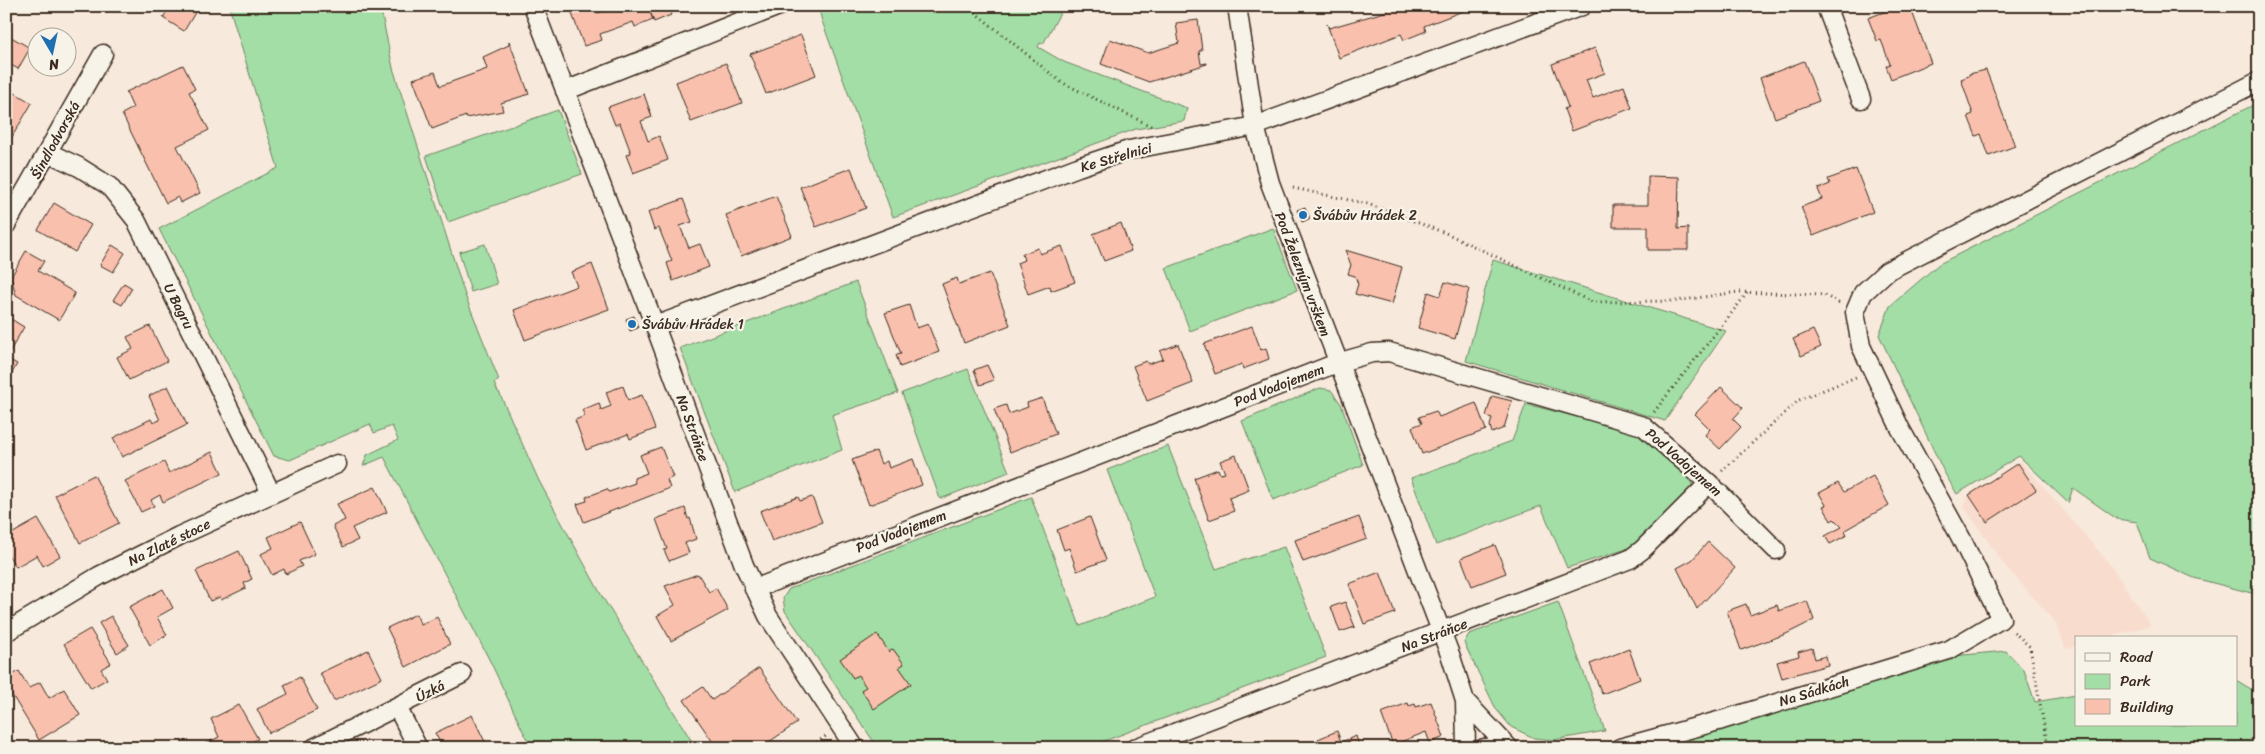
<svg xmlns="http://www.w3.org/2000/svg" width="2265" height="754" font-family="Sriracha,sans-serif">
  <rect width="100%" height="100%" fill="#f7e9dc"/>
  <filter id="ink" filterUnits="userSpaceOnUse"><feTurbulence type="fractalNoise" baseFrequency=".02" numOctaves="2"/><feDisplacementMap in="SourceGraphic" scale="10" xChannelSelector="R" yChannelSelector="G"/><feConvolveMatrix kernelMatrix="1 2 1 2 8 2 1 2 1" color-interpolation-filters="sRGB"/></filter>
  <g filter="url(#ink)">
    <!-- built -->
    <path fill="#f8ddce" d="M2021,461L2109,563L2151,625L2106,638H2076V646L2066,649L2056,623L2003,563L1963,505L1969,495Z"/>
    <!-- green -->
    <path fill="#a2dea5" stroke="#6e8462" d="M229,6H380L393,68L465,295L499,380L494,383L498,392H499L539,481L603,598L696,748H531L491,663L384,457L363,466L367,455L398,440L392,426L374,433L370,424L290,460L274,456L159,229L278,168Z
      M818,6H1064L1043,44L1040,43L1038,47L1064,62L1187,108L1184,121L1136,129L893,217L822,21Z
      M2259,102V595L2194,578L2150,558L2137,522L2117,519L2073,488L2068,503L2019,456L1957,494L1944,472L1879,335L1890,306L1939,264Z
      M558,110L582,174L448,222L426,156Z
      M1273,228L1297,290L1190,331L1166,268Z
      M485,244L497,284L471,292L459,252Z
      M1493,260L1726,331L1665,421L1466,361Z
      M856,282L898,393L832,415L842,450L735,492L680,348Z
      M968,369L1009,472L940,499L902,393Z
      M1320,388L1331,390L1341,404L1363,465L1273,500L1242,421Z
      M1526,404L1640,433L1689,474L1692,485L1691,493L1630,548L1567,568L1541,506L1436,545L1411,478L1512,441Z
      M1168,446L1216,569L1284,547L1326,657L1086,748H878L785,611L783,598L789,589L1031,497L1080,626L1155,597L1107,470Z
      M1558,602L1605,731L1554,740L1534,738L1511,727L1496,709L1464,643L1469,634Z
      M2006,651L2024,670L2035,702L2076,695V725H2236V680L2259,694V748H1662L1730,724L1953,656Z"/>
    <!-- building -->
    <path fill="#f9c1ad" stroke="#3b2a1e" d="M170,6H199L184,31L163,18Z
      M583,6H596L598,13L617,6H648L653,20L635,27L633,22L600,34L602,40L584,46L571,11Z
      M648,6H679L669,10L671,15L654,22Z
      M1391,6H1476L1424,26L1426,31L1404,40L1401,34L1339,58L1327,24L1329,28L1388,11L1386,8Z
      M1900,6H1910L1931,63L1891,79L1886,66L1890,64L1881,40L1877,41L1868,18Z
      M1198,20L1202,50L1199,51L1201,64L1207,63V64L1149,82L1101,64L1110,39L1148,53L1179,43L1176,23Z
      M6,34L30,48L18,69L6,62Z
      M801,35L816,75L766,94L750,54Z
      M509,41L529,94L501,103L503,111L466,118V116L432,129L413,79L435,72L440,86L487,69L483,57L509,45Z
      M1595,48L1605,73L1586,80L1593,98L1624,86L1632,108L1572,131L1564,109L1568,107L1552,64Z
      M1804,61L1819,101L1775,118L1760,78Z
      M726,63L742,103L691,122L676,82Z
      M183,65L195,89L189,92L209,130L177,146L200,193L180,203L178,197L166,203L122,114L133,108L126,92Z
      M1986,70L2015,146L1989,156L1981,134L1976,136L1968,116L1973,114L1961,79L1969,76V74Z
      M8,89L32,103L6,147V92Z
      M644,94L652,117L641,121L648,141L659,136L668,160L633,173L626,155L631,153L620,123L615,125L608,107Z
      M851,168L866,208L816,227L800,187Z
      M1856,169L1873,212L1813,236L1801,207L1822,199L1818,189L1830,184L1828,179Z
      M1648,176L1679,177L1678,229L1688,228V250H1648V227H1613V205H1648Z
      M776,196L792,236L741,256L726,215Z
      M683,199L692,222L680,226L689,248L700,244L709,267L673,281L667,263L672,261L659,228L654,230L648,212Z
      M54,203L91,225L75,252L38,230Z
      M1305,207L1310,219L1302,222L1297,210Z
      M1121,223L1131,251L1104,261L1093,234Z
      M112,245L125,253L113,272L100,265Z
      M1062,246L1075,282L1051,291L1050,286L1028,294L1017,263L1024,260L1022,254L1038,248L1040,254Z
      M1345,250L1402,267L1392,304L1355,294L1358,284L1355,276L1348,274L1351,265Z
      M26,251L44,261L38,271L75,293L59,320L16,295L11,277Z
      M592,264L609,309L525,340L514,310L577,286L571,272Z
      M990,273L1010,325L964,343L942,284L957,278L959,284Z
      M1445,282L1469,289L1455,339L1418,328L1428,292L1440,296Z
      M124,283L132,288L122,305L113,300Z
      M909,305L917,328L928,324L939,352L900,367L896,355L901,354L885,313Z
      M6,316L24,327L6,358L17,364L11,375L6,372Z
      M634,316L638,328L630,331L626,319Z
      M150,326L167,361L129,380L117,357L133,349L127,337Z
      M1252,326L1261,350L1266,348L1269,359L1243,369L1242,364L1215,374L1204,344Z
      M1813,330L1821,347L1801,356L1793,339Z
      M1178,344L1193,383L1147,401L1133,366L1146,361L1148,364L1163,359L1160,351Z
      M987,365L994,380L980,385L974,370Z
      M168,386L187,425L122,457L113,438L151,419L153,423L160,420L149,396Z
      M623,386L628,400L642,395L655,429L630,439L628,434L586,450L575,420L585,416L582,410L599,403L601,410L611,406L606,392Z
      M1721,387L1743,408L1733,419L1741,427L1720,449L1705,435L1710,429L1695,414Z
      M1492,396L1512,401L1504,428L1492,433L1490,426L1492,418L1486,416Z
      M1042,398L1056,434L1010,452L994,409L1006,405L1009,414L1028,407L1027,403Z
      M1476,403L1486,430L1422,454L1412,427L1422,423L1419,417L1436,411L1439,417Z
      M661,447L673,477L667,480L670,488L584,522L577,504L587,501L586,497L607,489L609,492L635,483L634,478L647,473L640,455Z
      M876,451L881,464L887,461L889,468L913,459L922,485L869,505L852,460Z
      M212,452L222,473L163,502L160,495L151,500L154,506L141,512L125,481L164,462L169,473Z
      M1236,455L1249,490L1229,498L1234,511L1209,520L1194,478L1218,469L1220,474L1225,473L1220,461Z
      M2018,463L2036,490L1987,522L1969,495Z
      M94,475L119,523L80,543L55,495Z
      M1873,476L1889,505L1845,530L1847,535L1830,544L1825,536L1842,527L1834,519L1831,521L1823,506L1826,505L1819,493L1838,483L1844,492Z
      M375,487L387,512L352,528L358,540L343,547L333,526L345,520L337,504Z
      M798,497L800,501L812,497L822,522L772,541L760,511Z
      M685,508L688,519L690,518L696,539L685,543L689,553L669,561L664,550L667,549L656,519Z
      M1090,517L1106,560L1077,571L1069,548L1064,550L1057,530Z
      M1359,517L1367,539L1303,562L1295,540Z
      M38,519L60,556L43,566L37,555L16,567L6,551V537Z
      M300,522L315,554L299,561L302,566L286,574L284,569L272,575L261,554L273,548L268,537Z
      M1708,542L1735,568L1697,609L1677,568L1692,560Z
      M1495,545L1506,573L1472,586L1461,558Z
      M239,551L252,579L244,583L246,588L221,600L220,597L210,601L196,571Z
      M1380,572L1395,613L1364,624L1349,584Z
      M698,574L709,592L716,588L728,610L671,641L657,616L675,605L665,586Z
      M163,589L173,608L157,617L167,635L150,645L129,607Z
      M1807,601L1814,620L1786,634L1741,650L1727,611L1746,604L1750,615L1777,605L1779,611Z
      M1345,602L1355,627L1340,632L1331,607Z
      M416,614L421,625L437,617L450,644L406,667L387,628Z
      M111,616L129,645L117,653L99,623Z
      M90,629L111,663L101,669L107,679L91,688L64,644Z
      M877,634L889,652L893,649L904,664L899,667L911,684L874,709L861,690L866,687L858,675L853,678L840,659Z
      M1812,648L1815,659L1826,656L1828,665L1782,678L1777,662L1799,656L1798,652Z
      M1629,649L1640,679L1602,694L1590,664Z
      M368,650L382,678L334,701L320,673Z
      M759,668L797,723L760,748H717L684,700L703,687L712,700Z
      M19,671L29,688L40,682L49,698L64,689L80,715L39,740L6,685V679Z
      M300,677L317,710L269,733L257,709L288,694L284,685Z
      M1431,702L1444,737L1430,743L1426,732L1393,745L1381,713L1408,703L1409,706L1415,704L1416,707Z
      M239,705L258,739L244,745L243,742L237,745L239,748H201V746L219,737L211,719Z
      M472,715L488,748H443L435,733Z
      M1337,731L1341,742L1356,736L1360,748H1321L1318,739Z"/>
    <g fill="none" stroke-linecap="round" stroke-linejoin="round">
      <!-- street casing -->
      <g stroke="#3b2a1e" stroke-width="21">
        <path id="street" d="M533,6L655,326L744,565L768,616L855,748
          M1237,6L1255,126L1270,183L1451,657L1465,701L1466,748
          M1826,6L1861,99
          M565,91L779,6
          M49,153L79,167L109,186L136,220L271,493
          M6,225L103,54
          M655,326L1078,167L1129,150L1255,126L1582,6
          M754,589L1337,363L1372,353L1389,352L1643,426L1709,483L1776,550
          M6,632L99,576L179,536L337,464
          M1465,701L1509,748
          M397,707L418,748
          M314,748L462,674
          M1135,748L1630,559L1642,550L1709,483
          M1484,748H1505
          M1620,748L1722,720L1949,650L2001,619L1960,536L1900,428L1861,346L1855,312L1863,293L1887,271L2259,81"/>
      </g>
      <!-- path -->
      <path stroke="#3b2a1e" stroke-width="3" stroke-dasharray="1 4" stroke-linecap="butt" d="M967,6L1061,82L1151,126
        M1293,188L1368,204L1448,234L1592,302L1676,301L1738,292L1824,295L1839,303
        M1654,412L1748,292
        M1722,471L1799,400L1856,377
        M2014,632L2030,647L2048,748
        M808,748L826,736"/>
      <!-- street -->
      <use href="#street" stroke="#f7f3e8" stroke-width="18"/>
    </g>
  </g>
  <!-- markers -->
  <g fill="#1f6fb2" stroke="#f7f3e8" stroke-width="2">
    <circle cx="1303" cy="215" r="5"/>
    <circle cx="632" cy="324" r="5"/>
  </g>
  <g text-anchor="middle" stroke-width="4.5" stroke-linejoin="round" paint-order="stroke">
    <!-- street labels -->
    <g font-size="14" fill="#3b2a1e" stroke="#f7f3e8">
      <text transform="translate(55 140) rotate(-61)" y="5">Šindlodvorská</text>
      <text transform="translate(1116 157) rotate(-16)" y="5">Ke Střelnici</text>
      <text transform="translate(1303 274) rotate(69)" y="5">Pod Železným vrškem</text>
      <text transform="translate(179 306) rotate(63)" y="5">U Bagru</text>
      <text transform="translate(1279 385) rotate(-21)" y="5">Pod Vodojemem</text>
      <text transform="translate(693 428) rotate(70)" y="5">Na Stráňce</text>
      <text transform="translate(1684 462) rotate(41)" y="5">Pod Vodojemem</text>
      <text transform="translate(901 531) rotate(-21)" y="5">Pod Vodojemem</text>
      <text transform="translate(169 542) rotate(-26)" y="5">Na Zlaté stoce</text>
      <text transform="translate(1434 635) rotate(-21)" y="5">Na Stráňce</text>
      <text transform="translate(430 691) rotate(-27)" y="5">Úzká</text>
      <text transform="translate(1814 691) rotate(-17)" y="5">Na Sádkách</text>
    </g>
    <!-- poi labels -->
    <g font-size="14" fill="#3b2a1e" stroke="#f7f3e8" text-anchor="start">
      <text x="1313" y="220">Švábův Hrádek 2</text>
      <text x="642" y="329">Švábův Hrádek 1</text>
    </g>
  </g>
  <!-- margin -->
  <rect width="2265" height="754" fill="none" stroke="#f7f3e8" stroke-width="25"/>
  <rect x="12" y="12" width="2240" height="729" fill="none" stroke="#3b2a1e" stroke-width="2" filter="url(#ink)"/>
  <!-- legend -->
  <rect x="2075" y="636" width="162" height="90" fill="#f7f3e8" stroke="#aca397"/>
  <rect x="2085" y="653" width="25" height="8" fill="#f7f3e8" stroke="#aca397"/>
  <text x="2120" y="662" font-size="15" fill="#3b2a1e">Road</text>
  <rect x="2085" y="674" width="25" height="15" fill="#a2dea5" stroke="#aca397"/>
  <text x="2120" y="686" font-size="15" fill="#3b2a1e">Park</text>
  <rect x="2085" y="699" width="25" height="15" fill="#f9c1ad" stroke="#aca397"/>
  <text x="2120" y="712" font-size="15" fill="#3b2a1e">Building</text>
  <!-- north arrow -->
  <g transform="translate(52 52) rotate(171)"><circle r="24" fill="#f7f3e8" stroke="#aca397"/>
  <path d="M0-4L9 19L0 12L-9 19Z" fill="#1f6fb2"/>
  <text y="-8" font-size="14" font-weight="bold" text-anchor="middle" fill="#3b2a1e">N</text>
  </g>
</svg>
